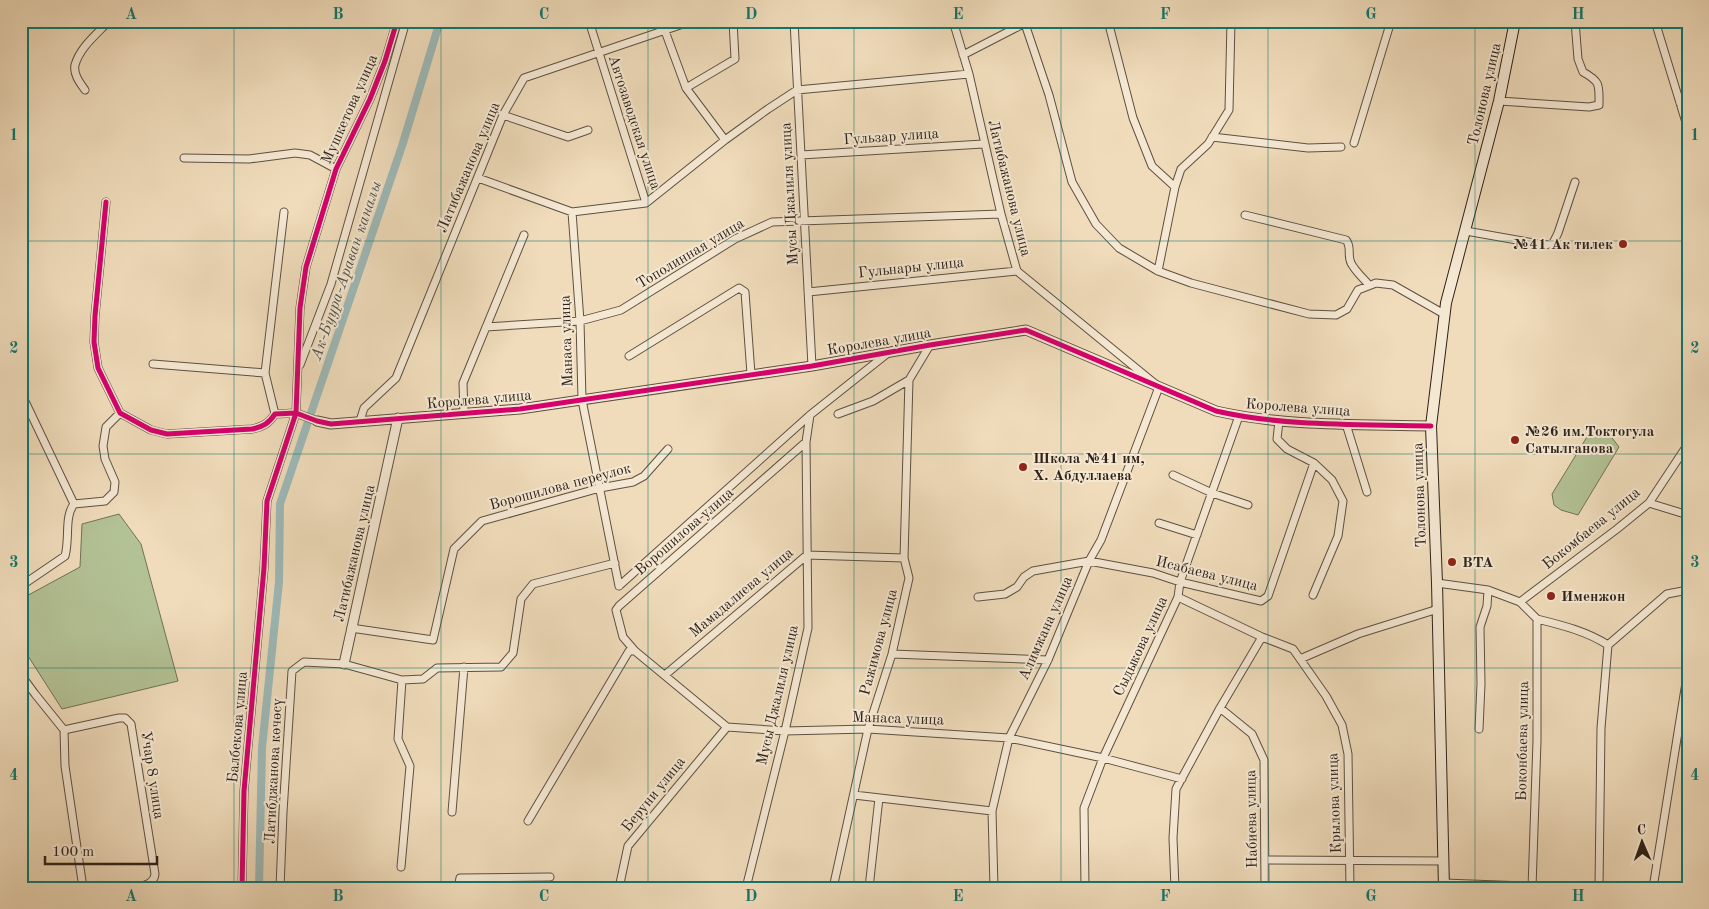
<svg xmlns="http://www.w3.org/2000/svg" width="1709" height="909" font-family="'Old Standard TT',serif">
  <rect width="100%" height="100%" fill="#f0dcbb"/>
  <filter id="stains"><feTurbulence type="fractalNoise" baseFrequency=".004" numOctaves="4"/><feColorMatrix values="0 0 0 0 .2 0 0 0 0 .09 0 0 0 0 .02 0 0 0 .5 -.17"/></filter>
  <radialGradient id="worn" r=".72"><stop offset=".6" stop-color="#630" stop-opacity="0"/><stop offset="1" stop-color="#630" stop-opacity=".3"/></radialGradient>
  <!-- green -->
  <path fill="#b3c295" stroke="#707257" d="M1601,431L1609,434L1619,447L1578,515L1561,510L1554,505L1552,494L1590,432Z
    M119,514L141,544L178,681L62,709L21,645V599L80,567L82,524Z"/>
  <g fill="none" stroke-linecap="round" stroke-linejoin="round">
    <!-- canal -->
    <path stroke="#9dbab9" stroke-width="8" d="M259,888L262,748L279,582L280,504L402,146L440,21"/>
    <!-- minor casing -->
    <g stroke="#5e5042" stroke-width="9">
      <path id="minor" d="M589,21L646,203
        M794,21L812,366
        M953,21L969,74L1001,214L1017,271L1159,387L1101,540L1089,561L1048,660L1009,738L992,811L994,888
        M1108,21L1133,118L1152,166L1175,187
        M1655,21L1688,129
        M1025,24L1049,95L1072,182L1096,224L1119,248L1158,271L1191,283L1309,314L1336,315L1347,309L1358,290L1376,283L1393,285L1444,314
        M665,31L686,88L725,140
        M963,55L1029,21
        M686,88L735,59L733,21
        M85,90C80,83 73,74 75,65C80,47 97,34 109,21
        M1499,101L1589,107L1599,105C1599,85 1601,82 1583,72L1578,59L1575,21
        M1680,103L1688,91
        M503,115L568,137L588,130
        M1212,137L1308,148L1341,147
        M1354,143L1391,21
        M801,155L983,144
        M184,158L249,159L295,153L310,155L336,169
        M478,178L572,212L646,203L725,140L768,109L797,90L969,74
        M106,202L95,316L94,342L98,368L120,413L151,430L167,434L252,429C263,427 269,423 275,414L296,413L317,421
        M572,212L580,321L582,400L619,586
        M1245,215L1346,240C1352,247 1347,255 1351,263C1355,271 1363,278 1369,285
        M1466,231L1545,245L1553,243L1558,233L1575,182
        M1158,271L1175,187L1181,169L1208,144L1229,110L1231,21
        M808,292L1017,271
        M486,327L580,321L621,310L735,239L772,222L1001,214
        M629,356L739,288L745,292L751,374
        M153,364L265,373
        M300,365L331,284L406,21
        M21,393L74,504
        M275,414L265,373L284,212
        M464,414L463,383L524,235
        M838,414L873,401L909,380
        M360,421L364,408L396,378L503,115L524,78L692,21
        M1279,421L1277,439L1287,449L1314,463L1332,480L1343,501L1338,536L1313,595
        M1346,424L1367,492
        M806,442L619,606L616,610L623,637L635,651L727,727L785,731L868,729L1009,738L1103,758L1182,779
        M1173,475L1212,493L1248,505
        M1649,503L1688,515
        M1159,523L1197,535
        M1437,583L1488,590L1520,602L1537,619V741L1532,888
        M21,586L65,556C70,539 64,517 74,504L105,501L114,492L115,482L105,459L103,446L106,427L120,413
        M619,586L810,415L888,353
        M978,597L1005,594L1017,587L1024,577L1033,571L1089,561L1153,573L1180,582L1261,601L1268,596L1314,463
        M1178,597L1262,637L1293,649L1326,696L1342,725L1348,754L1350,888
        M1520,602L1617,529L1649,503L1688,444
        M1537,619C1561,625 1586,631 1608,645
        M351,628L433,640L454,549L482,521L600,488L633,482L644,476L668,449
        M892,654L1048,660
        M1300,659L1358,634L1438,609
        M21,675L35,694L64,730L65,766L83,888
        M665,675L807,555L904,558
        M1220,708L1252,734L1264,760L1265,888
        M1479,729L1481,684L1480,627L1487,606L1488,590
        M64,730L119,718H125L131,724L155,874C154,884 145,885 136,888
        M854,795L992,811
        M452,812L464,667
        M528,821L629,651H635
        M1265,860L1444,861
        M401,867L410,766L398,739L402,680
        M242,888L244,791L264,568L267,501L296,413L300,308L306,267L336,169L370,99L385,61L397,21
        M280,888L283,812L292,671L304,662L344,664L402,680L423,679L437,668L501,667L513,653L521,599L533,584L615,563
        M458,888L460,878L550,877
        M619,888L628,846L727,727
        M746,888L785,731L808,628L806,442L810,415
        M833,888L868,729L892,654L909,578L904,558L909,380L930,345
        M869,888L879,798
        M1085,888L1084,808L1103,758L1178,597L1180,582L1239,416
        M1175,888L1173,838L1176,789L1220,708L1262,637
        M1599,888L1601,728L1608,645L1667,594L1688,590
        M1653,888L1688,670"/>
    </g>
    <!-- tertiary casing -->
    <g stroke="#5e5042" stroke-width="11">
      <path id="tertiary" d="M317,421L331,424L520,409L812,366L930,345L1026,330L1216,411C1286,427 1360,424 1431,426
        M344,664L398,418
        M1444,884L1549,888"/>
    </g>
    <!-- secondary casing -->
    <g stroke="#2e2219" stroke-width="12">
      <path id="secondary" d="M1444,888L1437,583L1431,426L1446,303L1499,101L1515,21"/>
    </g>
    <!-- minor -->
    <use href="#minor" stroke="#f5e8d3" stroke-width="7"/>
    <!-- tertiary -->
    <use href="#tertiary" stroke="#f5e8d3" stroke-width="9"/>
    <!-- secondary -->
    <use href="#secondary" stroke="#f5e8d3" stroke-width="10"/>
    <!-- cycleway casing -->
    <g stroke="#f5e8d3" stroke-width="8">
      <path id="cycleway" d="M106,202L95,316L94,342L98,368L120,413L151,430L167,434L252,429C263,427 269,423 275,414L296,413L317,421L331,424L520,409L812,366L930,345L1026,330L1216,411C1286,427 1360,424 1431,426
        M242,888L244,791L264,568L267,501L296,413L300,308L306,267L336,169L370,99L385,61L397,21"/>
    </g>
    <!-- cycleway -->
    <use href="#cycleway" stroke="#d6006c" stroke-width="5"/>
  </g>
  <!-- grid -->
  <path fill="none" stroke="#0f766e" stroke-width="1" stroke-opacity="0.55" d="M234,21V888M441,21V888M648,21V888M854,21V888M1061,21V888M1268,21V888M1475,21V888M21,241H1688M21,454H1688M21,668H1688"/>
  <!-- markers -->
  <g fill="#8f2418" stroke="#f5e8d3" stroke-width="2">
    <circle cx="1623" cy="244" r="5"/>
    <circle cx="1515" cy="440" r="5"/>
    <circle cx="1023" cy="467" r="5"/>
    <circle cx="1452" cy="562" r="5"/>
    <circle cx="1551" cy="596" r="5"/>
  </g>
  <g text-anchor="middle" stroke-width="4" stroke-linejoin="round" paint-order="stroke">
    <!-- street labels -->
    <g font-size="15" fill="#2e2219" stroke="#f5e8d3">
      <text transform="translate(1484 94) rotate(-77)" y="5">Толонова улица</text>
      <text transform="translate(349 109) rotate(-66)" y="5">Мушкетова улица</text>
      <text transform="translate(635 122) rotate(72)" y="5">Автозаводская улица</text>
      <text transform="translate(891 136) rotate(-4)" y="5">Гульзар улица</text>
      <text transform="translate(468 167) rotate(-67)" y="5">Латибажанова улица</text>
      <text transform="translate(1010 188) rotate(76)" y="5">Латибажанова улица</text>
      <text transform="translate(789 194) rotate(-93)" y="5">Мусы Джалиля улица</text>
      <text transform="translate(690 253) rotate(-31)" y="5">Тополинная улица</text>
      <text transform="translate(911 267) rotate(-6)" y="5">Гульнары улица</text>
      <text transform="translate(566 341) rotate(-92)" y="5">Манаса улица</text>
      <text transform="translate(879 341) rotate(-10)" y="5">Королева улица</text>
      <text transform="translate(479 399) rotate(-5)" y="5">Королева улица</text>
      <text transform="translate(1298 407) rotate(4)" y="5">Королева улица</text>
      <text transform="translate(560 486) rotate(-15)" y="5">Ворошилова переулок</text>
      <text transform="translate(1419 495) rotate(-92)" y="5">Толонова улица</text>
      <text transform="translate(1591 528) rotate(-39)" y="5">Бокомбаева улица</text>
      <text transform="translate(684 531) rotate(-41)" y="5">Ворошилова улица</text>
      <text transform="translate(354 553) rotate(-77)" y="5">Латибажанова улица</text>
      <text transform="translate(1207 573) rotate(14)" y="5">Исабаева улица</text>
      <text transform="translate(741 592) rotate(-40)" y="5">Мамадалиева улица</text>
      <text transform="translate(1045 628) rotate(-66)" y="5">Алимжана улица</text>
      <text transform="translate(878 642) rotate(-75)" y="5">Ражимова улица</text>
      <text transform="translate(1140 646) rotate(-65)" y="5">Сыдыкова улица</text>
      <text transform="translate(777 695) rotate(-77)" y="5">Мусы Джалиля улица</text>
      <text transform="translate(898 718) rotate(2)" y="5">Манаса улица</text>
      <text transform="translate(237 727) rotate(-85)" y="5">Балбекова улица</text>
      <text transform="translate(1522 741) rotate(-89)" y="5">Боконбаева улица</text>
      <text transform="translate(273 771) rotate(-87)" y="5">Латибджанова көчөсү</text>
      <text transform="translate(153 775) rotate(81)" y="5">Учар 8 улица</text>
      <text transform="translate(653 794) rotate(-51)" y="5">Беруни улица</text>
      <text transform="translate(1334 803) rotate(-92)" y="5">Крылова улица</text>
      <text transform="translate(1251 819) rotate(-91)" y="5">Набиева улица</text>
    </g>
    <!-- poi labels -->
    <g font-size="15" font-weight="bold" fill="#2e2219" stroke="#f5e8d3" text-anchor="start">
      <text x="1613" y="249" text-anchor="end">№41 Ак тилек</text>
      <text x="1525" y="436">№26 им.Токтогула<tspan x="1525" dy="17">Сатылганова</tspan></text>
      <text x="1033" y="463">Школа №41 им,<tspan x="1033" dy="17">Х. Абдуллаева</tspan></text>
      <text x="1462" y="567">BTA</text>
      <text x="1561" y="601">Именжон</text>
    </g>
    <!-- water labels -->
    <g font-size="16" font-style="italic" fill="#4f5049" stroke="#f5e8d3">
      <text transform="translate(345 270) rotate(-71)" y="6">Ак-Буура-Араван каналы</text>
    </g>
  </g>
  <!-- margin -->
  <rect width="1709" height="909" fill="none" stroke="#f0dcbb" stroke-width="55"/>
  <!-- north arrow -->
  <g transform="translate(1642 842) rotate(358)" stroke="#f5e8d3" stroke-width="4" paint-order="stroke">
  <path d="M0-4L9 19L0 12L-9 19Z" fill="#2e2219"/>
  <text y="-8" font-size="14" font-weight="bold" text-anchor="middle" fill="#2e2219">С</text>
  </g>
  <!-- scale -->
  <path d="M45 856v8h112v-8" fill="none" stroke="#2e2219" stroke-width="2.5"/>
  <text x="52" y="856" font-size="15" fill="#2e2219" stroke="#f5e8d3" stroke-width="4" paint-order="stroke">100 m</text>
  <rect x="28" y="28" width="1654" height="854" fill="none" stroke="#0f766e" stroke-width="2"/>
  <g font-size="16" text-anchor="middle" font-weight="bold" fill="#0f766e">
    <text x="131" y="19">A</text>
    <text x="338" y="19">B</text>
    <text x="544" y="19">C</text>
    <text x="751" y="19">D</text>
    <text x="958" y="19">E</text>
    <text x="1165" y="19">F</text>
    <text x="1371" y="19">G</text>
    <text x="1578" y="19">H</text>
    <text x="14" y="140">1</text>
    <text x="1695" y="140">1</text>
    <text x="14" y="353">2</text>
    <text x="1695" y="353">2</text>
    <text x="14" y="567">3</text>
    <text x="1695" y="567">3</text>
    <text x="14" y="780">4</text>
    <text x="1695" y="780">4</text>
    <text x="131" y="901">A</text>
    <text x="338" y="901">B</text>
    <text x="544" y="901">C</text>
    <text x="751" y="901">D</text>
    <text x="958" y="901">E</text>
    <text x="1165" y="901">F</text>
    <text x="1371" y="901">G</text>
    <text x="1578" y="901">H</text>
  </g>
  <rect width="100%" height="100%" filter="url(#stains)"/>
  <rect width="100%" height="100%" fill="url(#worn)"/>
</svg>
